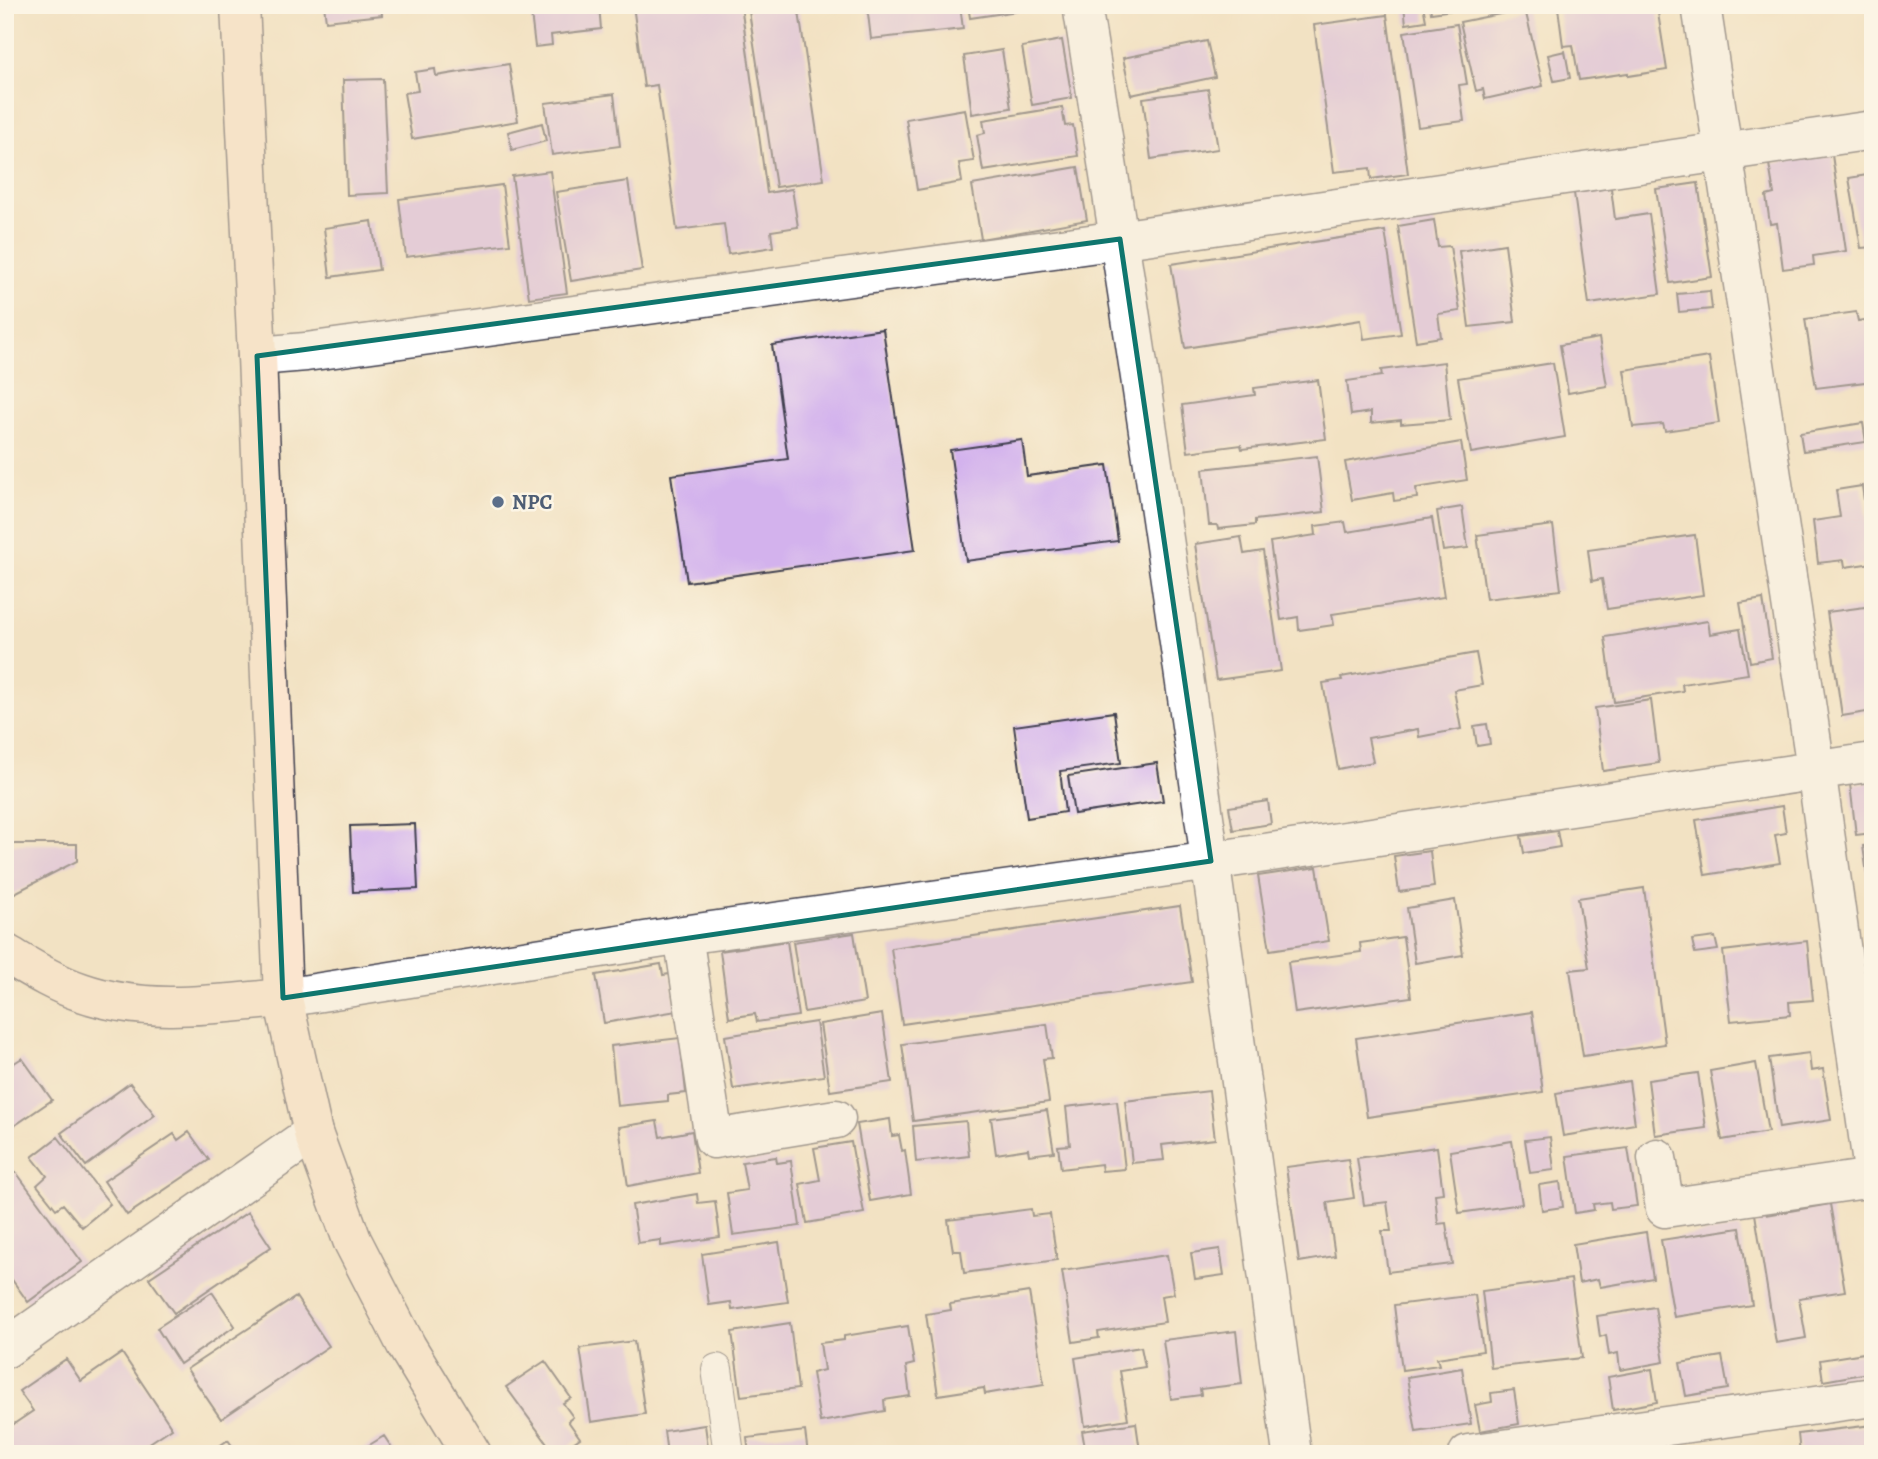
<svg xmlns="http://www.w3.org/2000/svg" width="1878" height="1459" font-family="Alegreya,serif">
  <rect width="100%" height="100%" fill="#fcf5e5"/>
  <filter id="ink" filterUnits="userSpaceOnUse"><feTurbulence type="fractalNoise" baseFrequency=".0143" numOctaves="2"/><feDisplacementMap in="SourceGraphic" scale="14" xChannelSelector="R" yChannelSelector="G"/><feConvolveMatrix kernelMatrix="1 2 1 2 8 2 1 2 1" color-interpolation-filters="sRGB"/></filter>
  <filter id="wash" filterUnits="userSpaceOnUse"><feTurbulence type="fractalNoise" baseFrequency=".00686" numOctaves="4" result="noise"/><feDisplacementMap in="SourceGraphic" scale="28" xChannelSelector="R" yChannelSelector="G"/><feGaussianBlur stdDeviation="1.57" result="paint"/><feColorMatrix in="noise" values="0 0 0 0 0 0 0 0 0 0 0 0 0 0 0 0 0 1.4 0 .05"/><feComposite in="paint" operator="in"/></filter>
  <g filter="url(#wash)">
    <rect width="100%" height="100%" fill="#f2e2c3"/>
    <g id="blocks">
      <!-- building -->
      <path fill="#d3b2ed" d="M324,5H381L382,15L326,21Z
        M530,5H599L601,29L551,35L552,45L535,47Z
        M633,5H741L767,193L792,189L798,227L771,231L773,247L728,254L724,224L677,230L657,85L644,87Z
        M748,5H798L824,180L776,187Z
        M867,5H960L963,29L871,39Z
        M968,5H1044L1045,7L970,18Z
        M1404,5H1423L1426,21L1406,24Z
        M1430,5H1473L1474,7L1431,13Z
        M1573,5H1670L1671,11L1658,13L1667,70L1628,76V73L1579,80L1573,45L1563,46L1558,8Z
        M1525,9L1543,86L1485,99L1483,89L1476,91L1460,22Z
        M1387,15L1408,174L1371,179L1370,168L1334,172L1314,25Z
        M1457,24L1467,84L1459,85L1464,121L1418,127L1404,32Z
        M1062,40L1072,98L1032,105L1022,47Z
        M1207,41L1215,77L1131,95L1123,58Z
        M1002,50L1011,108L972,114L964,56Z
        M1565,51L1570,78L1554,81L1548,55Z
        M509,64L518,121L412,139L404,93L418,91L415,72L435,69L436,76Z
        M383,79L388,193L347,195L343,80Z
        M1208,89L1218,149L1151,159L1143,98Z
        M614,94L620,146L552,155L545,103Z
        M1062,107L1065,126L1073,125L1078,156L983,171L977,135L985,133L983,120Z
        M965,109L974,161L959,163L962,182L917,190L906,119Z
        M542,123L546,141L512,150L508,132Z
        M1832,155L1846,251L1813,256L1814,265L1783,269L1777,223L1770,224L1766,196L1774,194L1769,164Z
        M1078,167L1087,220L981,239L972,185Z
        M550,171L567,293L529,298L512,176Z
        M1873,174V247L1861,248L1849,178Z
        M628,181L642,270L571,281L556,192Z
        M1698,183L1712,277L1670,283L1656,189Z
        M502,185L510,244L406,257L399,199Z
        M1611,188L1615,219L1649,214L1660,294L1589,304L1574,193Z
        M1434,220L1438,247L1450,246L1460,311L1438,314L1441,337L1416,341L1398,226Z
        M372,221L379,270L330,277L324,228Z
        M1385,231L1401,334L1364,339L1361,320L1185,348L1171,264Z
        M1505,244L1515,322L1469,327L1459,251Z
        M1710,291L1712,309L1679,312L1677,294Z
        M1856,312L1858,321L1871,319L1873,325V381L1816,388L1805,319Z
        M883,329L915,550L687,582L671,475L788,459L772,345Z
        M1599,338L1607,386L1568,393L1560,345Z
        M1709,357L1719,423L1665,431L1663,424L1633,427L1624,370Z
        M1444,362L1450,420L1401,424V420L1371,423V412L1351,415L1347,381L1382,376L1381,370Z
        M1553,363L1565,437L1471,453L1458,378Z
        M1318,380L1326,439L1242,449L1241,445L1188,452L1182,405L1255,395L1254,388Z
        M1863,423L1866,442L1803,451L1800,433Z
        M1022,440L1027,476L1107,465L1118,541L966,561L950,450Z
        M1461,442L1467,480L1416,488L1417,498L1394,501L1393,493L1352,500L1345,462Z
        M1317,456L1324,512L1255,520V525L1218,529L1217,525H1209L1203,469Z
        M1862,486L1873,563L1845,567L1844,560L1818,563L1813,521L1840,517L1836,490Z
        M1462,507L1468,548L1443,551L1437,511Z
        M1432,518L1444,597L1332,614L1334,625L1299,630L1298,617L1281,620L1270,542L1316,535L1315,526L1345,522L1347,532Z
        M1553,525L1561,590L1486,599L1477,535Z
        M1695,535L1703,595L1607,609L1602,579L1592,581L1588,550Z
        M1241,537L1244,554L1263,551L1281,671L1216,680L1195,544Z
        M1763,599L1772,658L1750,662L1740,603Z
        M1873,606V711L1842,716L1827,612Z
        M1708,621L1710,634L1740,629L1748,674L1682,684L1683,691L1614,702L1605,637Z
        M1476,653L1482,685L1454,690L1461,729L1419,737L1418,729L1368,738L1373,762L1338,769L1323,683L1342,680L1341,677Z
        M1651,700L1659,763L1603,771L1595,708Z
        M1114,712L1121,763L1060,771L1065,812L1027,818L1014,726Z
        M1487,724L1490,744L1477,746L1474,726Z
        M1157,763L1163,801L1074,814L1068,776Z
        M1873,782V833L1856,835L1850,784Z
        M1268,801L1271,824L1233,830L1229,807Z
        M1782,806L1786,833L1775,835L1780,863L1705,875L1696,820Z
        M415,824L418,889L353,892L350,826Z
        M1557,831L1560,847L1524,853L1521,836Z
        M5,844H77V861L5,898Z
        M1873,845V896H1870L1863,846Z
        M1430,851L1434,887L1399,892L1394,856Z
        M1317,867L1329,941L1270,950L1258,876Z
        M1644,888L1665,1044L1583,1056L1570,970L1589,968L1578,898Z
        M1455,900L1463,955L1415,963L1407,908Z
        M1180,906L1192,982L902,1024L891,948Z
        M854,933L865,1002L804,1012L793,942Z
        M1403,937L1411,997L1295,1013L1288,962L1361,952L1360,943Z
        M1715,937L1718,950L1695,953L1692,940Z
        M787,941L798,1016L757,1022L755,1014L729,1018L720,951Z
        M1807,941L1813,1000L1789,1002L1790,1015L1731,1021L1723,951Z
        M661,964L663,975L670,974L677,1011L604,1023L596,975Z
        M1532,1012L1543,1092L1367,1117L1356,1038Z
        M882,1014L892,1082L830,1091L820,1024Z
        M816,1022L824,1076L733,1089L725,1036Z
        M1047,1024L1052,1058L1043,1059L1049,1102L913,1121L902,1044Z
        M680,1038L686,1093L668,1095V1101L617,1106L611,1046Z
        M1809,1053L1811,1071L1823,1069L1831,1120L1779,1128L1769,1058Z
        M22,1058L52,1100L5,1132V1069Z
        M1756,1063L1768,1132L1722,1140L1710,1071Z
        M1698,1073L1706,1128L1655,1135L1648,1080Z
        M1629,1081L1635,1124L1563,1136L1556,1093Z
        M130,1083L155,1115L86,1166L61,1133Z
        M1209,1091L1215,1139L1162,1145L1164,1160L1132,1163L1125,1101Z
        M1117,1101L1125,1169L1102,1171L1101,1164L1061,1169L1058,1146L1070,1145L1066,1107Z
        M1047,1110L1054,1152L1029,1155L1028,1149L996,1154L991,1118Z
        M890,1119L892,1136L899,1135L902,1151L905,1150L911,1194L870,1201L857,1124Z
        M657,1121L660,1137L692,1131L698,1173L628,1186L619,1127Z
        M966,1121L969,1156L916,1162L913,1126Z
        M189,1132L209,1160L127,1215L104,1181L174,1134L178,1140Z
        M58,1137L110,1204L82,1227L63,1204L56,1209L37,1185L47,1176L32,1157Z
        M1550,1137L1554,1170L1530,1173L1525,1140Z
        M1512,1141L1522,1204L1459,1213L1450,1151Z
        M851,1142L864,1213L807,1223L800,1184L820,1180L814,1148Z
        M1437,1147L1443,1193L1435,1194L1438,1224L1446,1223L1452,1264L1388,1272L1382,1231H1391L1387,1202L1364,1205L1357,1158Z
        M1628,1148L1637,1206L1611,1209L1610,1202L1593,1204L1594,1210L1575,1213L1567,1156Z
        M776,1157L777,1163L791,1161L800,1226L733,1235L727,1193L747,1190L742,1162Z
        M1348,1159L1354,1198L1327,1202L1335,1256L1299,1262L1286,1167Z
        M16,1172L82,1262L28,1302L5,1270V1180Z
        M1560,1182L1563,1207L1542,1210L1539,1185Z
        M697,1194L698,1203L715,1201L720,1237L661,1246V1240L638,1243L632,1205Z
        M1830,1204L1845,1291L1799,1298L1806,1338L1776,1343L1755,1214L1766,1213L1767,1215Z
        M1031,1209L1032,1216L1050,1214L1057,1260L964,1273L961,1251H953L948,1220Z
        M248,1212L271,1247L174,1313L149,1278Z
        M1740,1228L1752,1305L1674,1317L1661,1240Z
        M1646,1232L1653,1278L1600,1287L1598,1279L1579,1283L1573,1244Z
        M779,1242L788,1302L732,1310L731,1302L709,1305L702,1254Z
        M1220,1249L1224,1275L1195,1279L1191,1253Z
        M1167,1255L1174,1294L1161,1296L1165,1322L1098,1332L1099,1338L1073,1342L1062,1271Z
        M1571,1279L1582,1358L1491,1368L1482,1291Z
        M212,1292L235,1326L180,1364L157,1328Z
        M1029,1292L1044,1384L985,1394L984,1388L938,1395L926,1314L951,1310L950,1304Z
        M1475,1295L1483,1351L1437,1358L1439,1365L1402,1370L1394,1305Z
        M296,1297L329,1346L221,1419L187,1369Z
        M1655,1307L1664,1362L1620,1370L1618,1353L1609,1355L1606,1335L1600,1337L1597,1316Z
        M790,1323L798,1389L741,1396L732,1332Z
        M908,1326L914,1364L906,1366L910,1396L884,1400L885,1411L820,1422L812,1373L824,1370L820,1343L844,1340V1336Z
        M1236,1331L1242,1384L1200,1389L1201,1395L1171,1399L1163,1340Z
        M634,1341L645,1414L591,1422L580,1348Z
        M1141,1347L1145,1367L1120,1371L1128,1419L1085,1426L1075,1358Z
        M122,1353L172,1428L139,1450L141,1454H5V1430L33,1411L19,1391L66,1359L81,1381Z
        M1864,1353L1868,1373L1823,1381L1820,1360Z
        M1722,1356L1728,1389L1686,1396L1680,1363Z
        M545,1361L571,1398L563,1403L573,1417L568,1421L580,1438L557,1454H555L506,1387Z
        M1462,1368L1471,1424L1416,1432L1407,1377Z
        M1652,1369L1657,1402L1613,1410L1608,1377Z
        M1514,1390L1519,1424L1480,1431L1475,1405L1492,1402L1491,1393Z
        M1136,1423L1140,1451L1136,1452V1454H1086L1082,1431Z
        M705,1425L709,1454H667L664,1431Z
        M1873,1425V1454H1800L1798,1434Z
        M805,1431L808,1454H749L747,1438Z
        M384,1436L396,1454H355Z
        M228,1440L238,1454H208Z"/>
    </g>
  </g>
  <g filter="url(#ink)">
    <use href="#blocks" fill-opacity="0" stroke="#413f4f" stroke-width="2"/>
    <g fill="none" stroke-linecap="round" stroke-linejoin="round">
      <!-- lane casing -->
      <g stroke="#413f4f" stroke-width="32">
        <path id="lane" d="M717,1369L729,1454"/>
      </g>
      <!-- street casing -->
      <g stroke="#413f4f" stroke-width="41">
        <path id="street" d="M1082,5C1160,487 1226,970 1292,1454
          M1701,5L1816,769L1873,1171
          M257,356L306,352L1090,244L1873,130
          M683,935L714,1139L836,1119
          M283,998L683,935L1211,861L1873,762
          M1657,1158L1665,1208L1873,1178
          M5,1349L313,1133
          M1468,1454L1873,1397"/>
      </g>
      <!-- secondary casing -->
      <g stroke="#413f4f" stroke-width="41">
        <path id="secondary" d="M240,5L257,356L283,998L313,1133L352,1240L407,1347L472,1454
          M5,953C29,967 54,983 81,992C146,1015 216,1004 283,998"/>
      </g>
      <!-- lane -->
      <use href="#lane" stroke="#fff" stroke-width="30"/>
      <!-- street -->
      <use href="#street" stroke="#fff" stroke-width="38"/>
      <!-- secondary -->
      <use href="#secondary" stroke="#fbe5cf" stroke-width="38"/>
    </g>
  </g>
  <!-- marked area -->
  <path d="M0 0H1878V1459H0ZM1120,239L1211,861L283,998L257,356Z" fill="#f2e2c3" fill-opacity=".55" fill-rule="evenodd"/>
  <path fill="none" stroke="#0f766e" stroke-width="5" stroke-linejoin="round" d="M1120,239L1211,861L283,998L257,356Z"/>
  <!-- markers -->
  <circle fill="#5c6f8a" stroke="#fcf5e5" stroke-width="2.5" cx="498" cy="502" r="7"/>
  <g text-anchor="middle" stroke-width="5" stroke-linejoin="round" paint-order="stroke">
    <!-- service labels -->
    <g font-size="21" font-weight="bold" fill="#4e5e75" stroke="#fcf5e5" text-anchor="start">
      <text x="512" y="509">NPC</text>
    </g>
  </g>
  <!-- margin -->
  <rect width="1878" height="1459" fill="none" stroke="#fcf5e5" stroke-width="28"/>
</svg>
